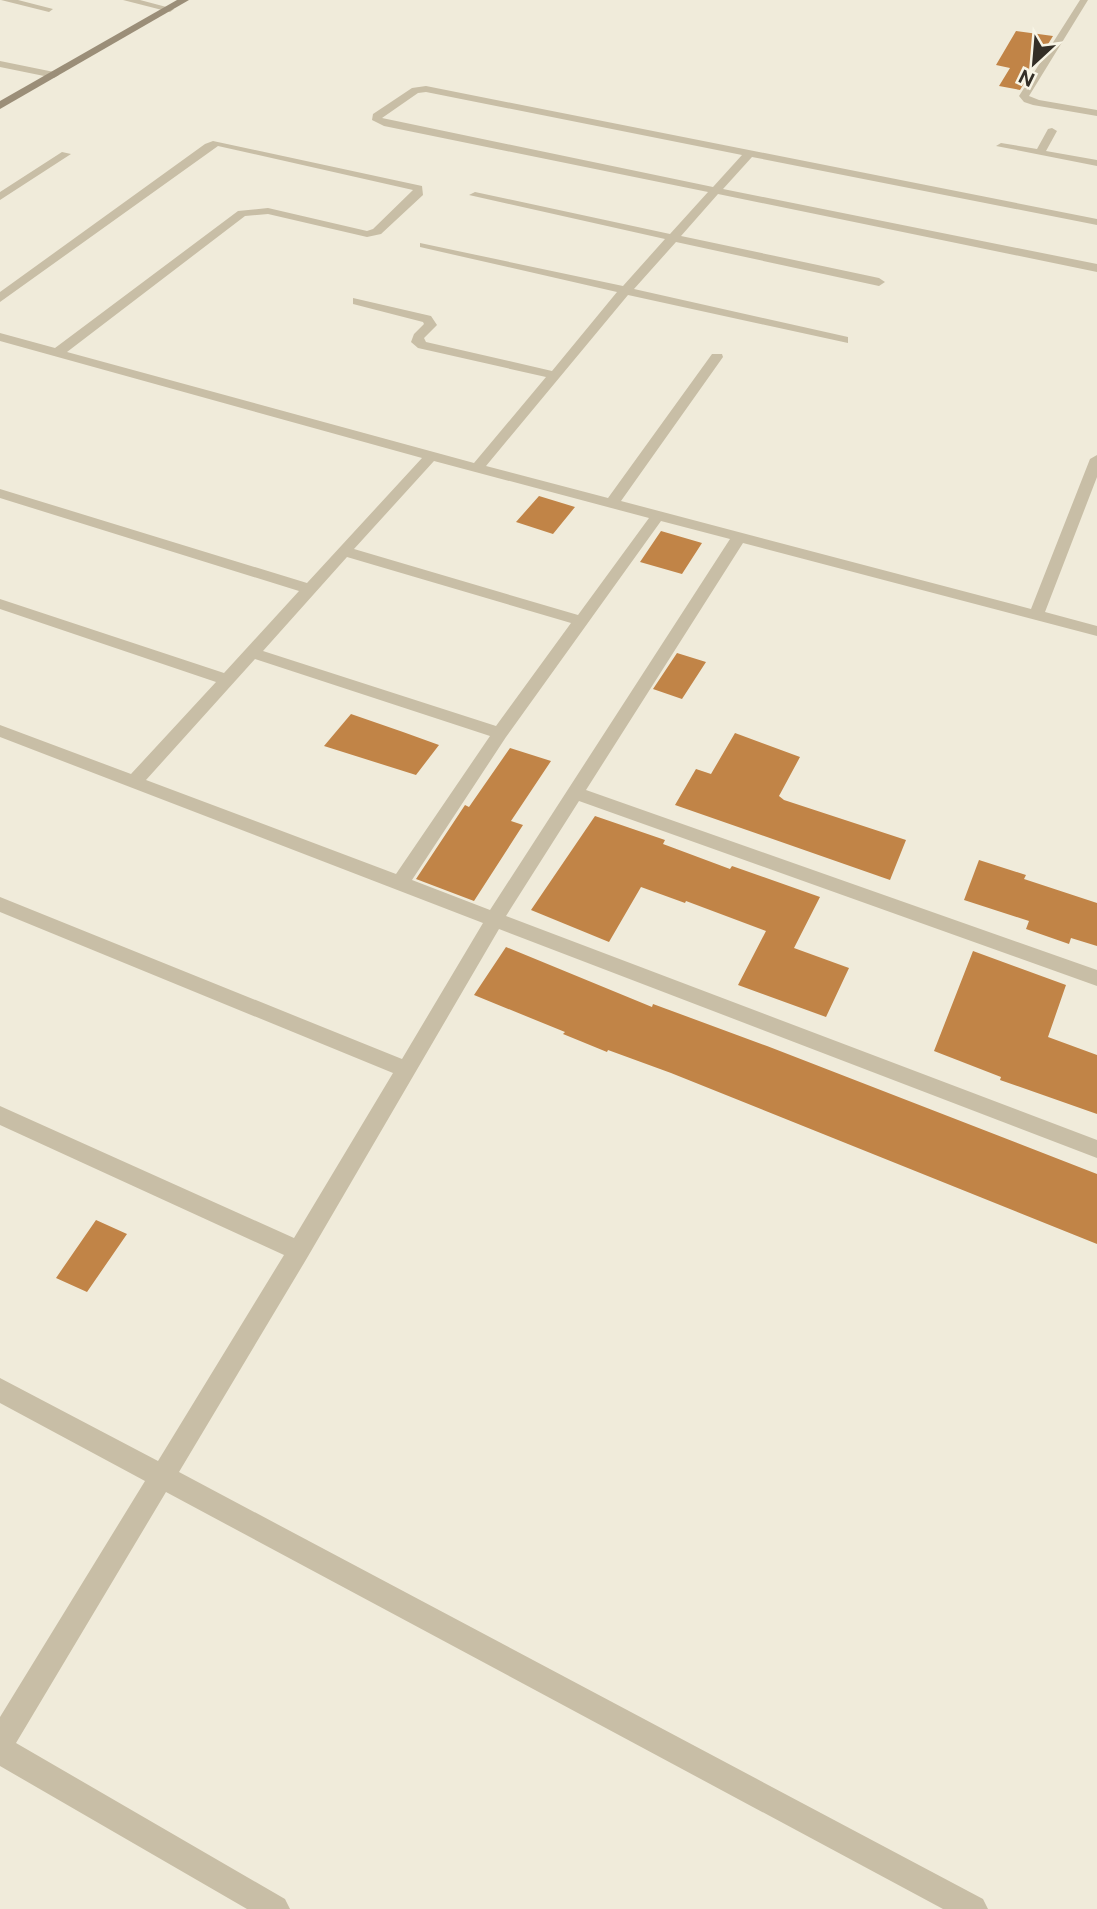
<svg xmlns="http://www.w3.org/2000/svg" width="1097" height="1909" font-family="'Public Sans',sans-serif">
  <rect width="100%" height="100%" fill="#f0ebda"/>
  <!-- building -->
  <path fill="#c18447" d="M1016,31L1053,36L1020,90L999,86L1010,68L996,65Z
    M539,496L575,507L553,534L516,522Z
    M661,531L702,543L682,574L640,562Z
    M677,653L706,662L682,699L653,689Z
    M351,714L403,732L439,745L416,775L324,746Z
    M735,733L800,757L779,796L784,800L906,840L890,880L675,805L696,769L711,774Z
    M510,748L551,761L511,821L523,825L474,901L416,879L465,805L469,807Z
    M595,816L665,840L663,844L730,869L732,866L820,897L794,948L849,968L826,1017L738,985L766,931L686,901L685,903L641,887L609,942L531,910Z
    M979,860L1026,875L1024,879L1097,903V946L1071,938L1069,944L1026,929L1029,921L964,900Z
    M506,947L652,1007L653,1004L767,1046L1097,1174V1244L671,1073L608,1050L607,1052L563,1034L565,1032L474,995Z
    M973,951L1066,985L1048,1037L1097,1055V1114L1000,1080L1001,1077L934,1051Z
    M96,1220L127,1234L87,1292L56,1278Z"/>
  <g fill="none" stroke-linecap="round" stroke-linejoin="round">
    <!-- street -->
    <path fill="#c8bea6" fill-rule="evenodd" d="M1,0H18L53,9L49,12Z
      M123,0H140L174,9L170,12Z
      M1080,0H1088L1029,96L1039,100L1097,110V116L1033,105L1024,102L1019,96Z
      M0,61L54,72L59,75L54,78L0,67Z
      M426,86L1097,219V225L752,157L723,189L1097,264V272L718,194L681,236L879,278L885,282L879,286L676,242L634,289L848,337V343L628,295L486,466L608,498L712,354H722L723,357L621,501L1031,609L1090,459L1097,455V477L1045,612L1097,626V636L743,543L586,790L1097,970V986L579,801L506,916L1097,1140V1158L499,929L307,1258L179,1472L983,1899L988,1909H943L166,1492L16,1743L285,1899L290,1909H247L0,1766V1717L145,1481L0,1403V1378L158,1461L284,1255L0,1125V1106L294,1238L393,1073L0,912V897L402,1059L483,923L0,737V725L131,774L216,682L0,609V599L224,673L299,591L0,498V489L307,583L422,458L0,341V333L55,348L238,211L268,208L367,231L373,229L413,190L218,146L0,302V292L205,144L213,141L422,186L423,195L381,234L367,237L268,214L245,216L67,352L474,463L546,377L418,348L411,342L414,334L424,324L423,322L353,304V298L431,316L437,325L424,338L426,342L552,371L617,292L420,247V243L623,286L665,239L469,195L475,192L670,234L708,192L384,126L372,120L373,114L412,88ZM426,92L742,155L713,187L382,118L418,93ZM434,461L649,518L578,615L354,549ZM661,521L730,539L490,910L412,880L506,737ZM347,557L571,623L496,726L263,651ZM255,659L490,736L396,874L146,780Z
      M1052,128L1057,131L1046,151L1097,160V166L996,146L1001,143L1037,149L1048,129Z
      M62,152L71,154L0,200V192Z"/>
    <!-- secondary -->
    <path fill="#9b8e78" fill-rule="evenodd" d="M177,0H189L0,109V101Z"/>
  </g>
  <!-- north arrow -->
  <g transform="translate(1034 63) rotate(206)" stroke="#f8f5e6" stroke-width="5" paint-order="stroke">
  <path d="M0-5L12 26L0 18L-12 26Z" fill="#342f27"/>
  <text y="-10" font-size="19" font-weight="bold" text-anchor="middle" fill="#342f27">N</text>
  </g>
</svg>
